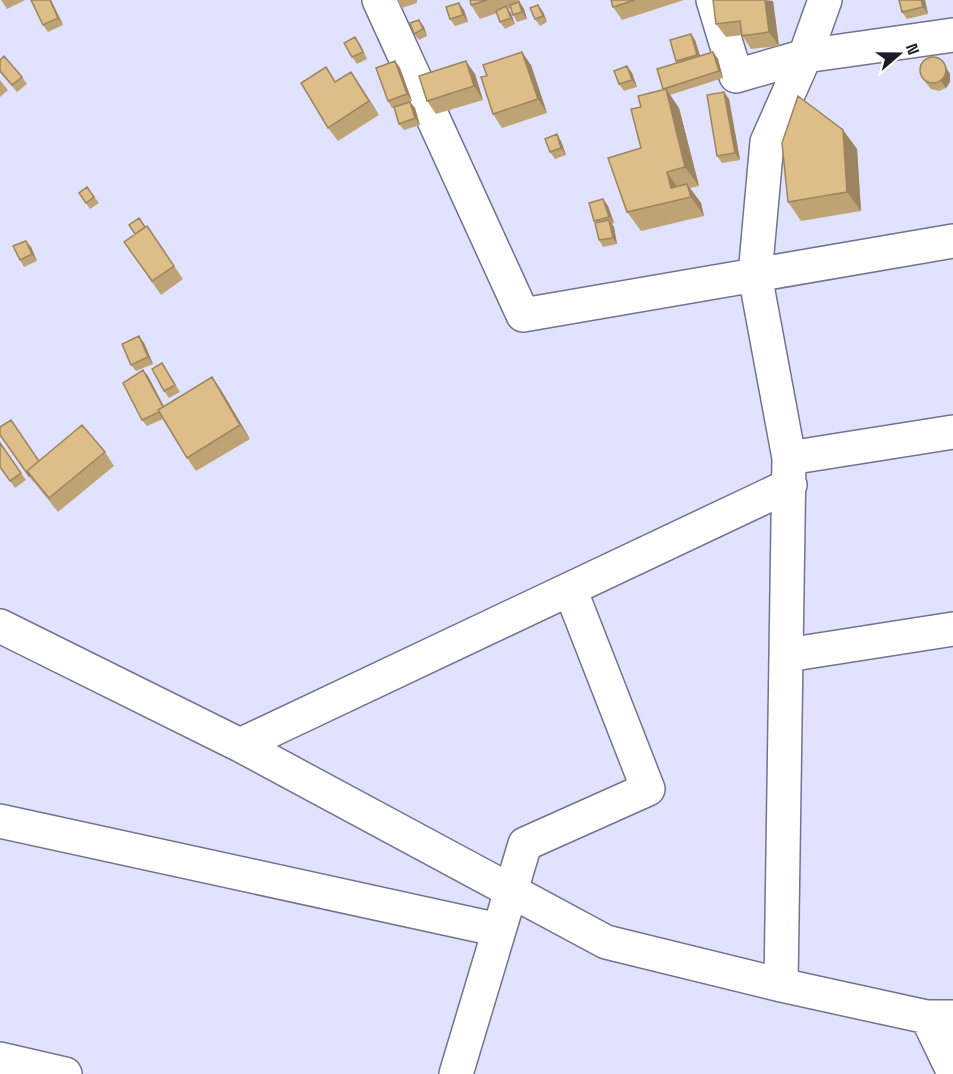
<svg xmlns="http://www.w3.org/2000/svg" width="953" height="1074" font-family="'Space Grotesk',sans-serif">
  <rect width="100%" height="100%" fill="#e1e3fe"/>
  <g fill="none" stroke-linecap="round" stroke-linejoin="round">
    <!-- minor casing -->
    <g stroke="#717391" stroke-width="36">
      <path id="minor" d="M379,0L523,315L953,241
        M713,0L736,76L805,56L953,35
        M789,458L953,432
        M0,626L240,745L606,942L781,985L927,1017H953
        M787,655L953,629
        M240,745L790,485
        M0,821L499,930
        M781,985L789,458L755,275L767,142L805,56L825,0
        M927,1017L953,1071
        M0,1059L65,1074
        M456,1074L525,844L648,789L570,589"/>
    </g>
    <!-- minor -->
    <use href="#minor" stroke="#fff" stroke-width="33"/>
  </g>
  <!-- wall -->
  <path fill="#bea375" d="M1,0H25L7,9Z
    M31,0H51L63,25L48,32L43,25Z
    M397,0H417V3L402,8Z
    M470,0H519L524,9L527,19L517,22L513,15L511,8L508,9L515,24L505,29L500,22L497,13L480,19L471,5Z
    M611,0H684L622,20L613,7Z
    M899,0H925L928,14L907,19L902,12Z
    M773,1L779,46L751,49L742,35L726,37L716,24Z
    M538,5L543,12L547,22L540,26L535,19Z
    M464,10L468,22L455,26L450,19Z
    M419,20L424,27L427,36L419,40L414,34Z
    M691,34L695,40L700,56L713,52L718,59L723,78L670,95L679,108L699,186L690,188L701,203L704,216L641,231L627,212L641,148V107L664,90L663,89L678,63L676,61Z
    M355,37L367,59L357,64L352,57Z
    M0,60L22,77L27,84L17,92L0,72Z
    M395,61L400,68L412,101L410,102L415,108L420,125L404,130L399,124L394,108H392L388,101Z
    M531,65L547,113L502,128L493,114Z
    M627,66L632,73L637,87L624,91L619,84Z
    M351,72L379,115L338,141L328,128L336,81Z
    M475,74L483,100L436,114L427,101Z
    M950,74V82L946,88L939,91L931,89L921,77Z
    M0,80L8,90L0,97Z
    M729,99L740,160L722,163L717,156Z
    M843,130L857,149L861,211L801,221L788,202Z
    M561,141L566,155L555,159L550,152Z
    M87,187L99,203L90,209L79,193Z
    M603,199L608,206L614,223L612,224L614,227L617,244L603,247L599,240L596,223L594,221Z
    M147,226L183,279L161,295L124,242Z
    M31,247L37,261L24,267L20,260Z
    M144,343L153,364L136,371L131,365Z
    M162,363L180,392L169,398L164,391Z
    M143,370L148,376L164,406L212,377L221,390L250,439L196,471L187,458L163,419L147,426L142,420Z
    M0,435L39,461L105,452L114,466L58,512L34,482V483Z
    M0,443L26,480L15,488L0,467Z"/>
  <!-- shaded-wall -->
  <path fill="#9b845f" d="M50,0H51L63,25L58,18Z
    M765,0L773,1L779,46L769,32Z
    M921,0H925L928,14L923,7Z
    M519,2L524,9L527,19L522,12Z
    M459,3L464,10L468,22L463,15Z
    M538,5L543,12L547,22L543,16Z
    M506,6L511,13L515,24L511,18Z
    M419,20L424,27L427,36L423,29Z
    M691,34L695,40L702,62L697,55Z
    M355,37L360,44L367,59L363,52Z
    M522,52L531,65L547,113L538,99Z
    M713,52L718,59L723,78L719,71Z
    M942,60L950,74V82L946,88L941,81Z
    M395,61L400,68L412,101L407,94Z
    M466,61L475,74L483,100L474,86Z
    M627,66L632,73L637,87L632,80Z
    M351,72L360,85L379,115L369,101Z
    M666,89L679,108L699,186L685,167Z
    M724,92L729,99L740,160L735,153Z
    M410,102L415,108L420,125L415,118Z
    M843,130L857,149L861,211L847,192Z
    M557,134L561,141L566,155L561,148Z
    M667,172L680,191L671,188Z
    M687,184L701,203L704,216L691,197Z
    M603,199L608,206L614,223L609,217Z
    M609,220L614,227L617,244L613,238Z
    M26,241L31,247L37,261L32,254Z
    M139,336L144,343L153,364L148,357Z
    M143,370L148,376L169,417L165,410Z
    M212,377L221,390L250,439L240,425Z"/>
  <!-- building -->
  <path fill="#ddbd88" stroke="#9b845f" stroke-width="1.5" d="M31,0H50L58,18L43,25Z
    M470,0H487L471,5Z
    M611,0H635L613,7Z
    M713,0H765L769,32L742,36L740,21L716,24Z
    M899,0H921L923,7L902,12Z
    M519,2L522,12L513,15L510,5Z
    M459,3L463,15L450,19L446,7Z
    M538,5L543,16L535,19L530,8Z
    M506,6L511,18L500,22L496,11Z
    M419,20L423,29L414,34L410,23Z
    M691,34L697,55L676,61L670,40Z
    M355,37L363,52L352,57L344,43Z
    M522,52L538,99L493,114L481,77L487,76L483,65Z
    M713,52L719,71L663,89L657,69Z
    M4,56L22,77L12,85L0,71V60Z
    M920 70a13 13 0 1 1 26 0a13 13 0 1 1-26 0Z
    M395,61L407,94L388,101L376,68Z
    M466,61L474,86L427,101L419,76Z
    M627,66L632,80L619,84L614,71Z
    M326,67L335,82L351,72L369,101L328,128L301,83Z
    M666,89L685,167L667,172L671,188L687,184L691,197L627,212L608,158L641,148L631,109L641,107L638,96Z
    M724,92L735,153L717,156L707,95Z
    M798,96L843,130L847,192L788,202L782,143Z
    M410,102L415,118L399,124L394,107Z
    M557,134L561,148L550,152L545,139Z
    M87,187L94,197L86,203L79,193Z
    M603,199L609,217L594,221L589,203Z
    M139,218L145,227L135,234L129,225Z
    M609,220L613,238L599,240L595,223Z
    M147,226L174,266L152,281L124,242Z
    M26,241L32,254L20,260L13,246Z
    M139,336L148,357L131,365L122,344Z
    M162,363L175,385L164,391L152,369Z
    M143,370L163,407L158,410L159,412L142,420L123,383Z
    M212,377L240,425L187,458L158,410Z
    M11,420L39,461L27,471L30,475L29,476L0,435V427Z
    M82,425L105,452L49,498L27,471Z
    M0,443L21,473L10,481L0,467Z"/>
  <!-- north arrow -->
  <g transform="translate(899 54) rotate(70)" stroke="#ffffff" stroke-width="4.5" paint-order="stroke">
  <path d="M0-4.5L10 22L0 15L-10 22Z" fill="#1b1c28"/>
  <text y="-9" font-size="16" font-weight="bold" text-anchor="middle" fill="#1b1c28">N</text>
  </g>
</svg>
